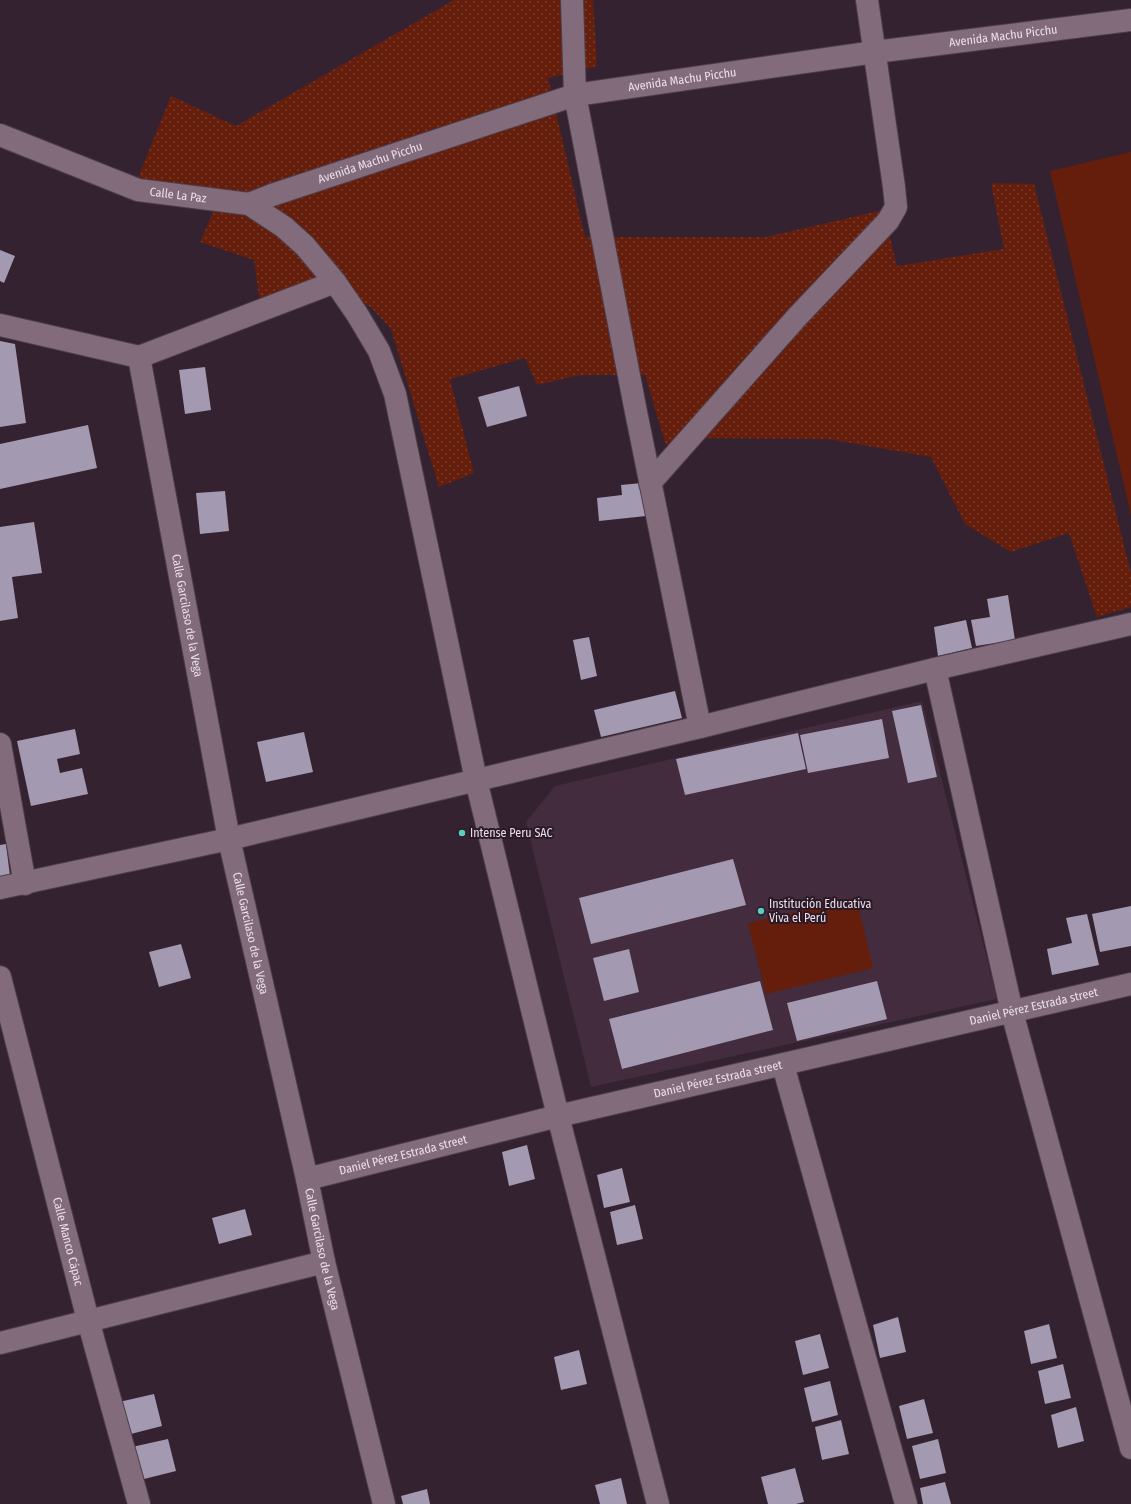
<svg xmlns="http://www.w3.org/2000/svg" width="1131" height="1504" font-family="'Fira Sans Condensed',sans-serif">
  <defs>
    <pattern id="grass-dots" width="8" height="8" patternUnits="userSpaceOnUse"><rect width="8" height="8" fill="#651e0c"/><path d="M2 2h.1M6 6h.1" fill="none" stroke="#7b3e2f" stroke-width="1.8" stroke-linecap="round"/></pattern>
  </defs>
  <rect width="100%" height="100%" fill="#342230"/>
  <!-- built -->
  <path fill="#422c3d" d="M922,701L997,999L591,1087L526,822L555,786Z"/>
  <!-- grass -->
  <path fill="url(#grass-dots)" d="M454,0H593L597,66L548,78L585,237H766L883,210L897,266L1004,249L991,183L1034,184L1131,573V607L1097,617L1069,533L1011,552L965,524L931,457L828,439L689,438L666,445L645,375H580L537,385L525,358L450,379L474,473L439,487L391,329L371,307L310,282L260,304L254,260L200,242L215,208L138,178L171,96L236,126Z"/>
  <!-- park -->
  <path fill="#651e0c" d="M1131,152V515L1050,171Z
    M856,897L873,968L766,994L748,923Z"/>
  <!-- building -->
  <path fill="#a399b0" d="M0,250L15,256L4,283L0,281Z
    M0,341L15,344L26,423L0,427Z
    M205,367L211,410L185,414L179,370Z
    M519,386L527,416L487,427L478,397Z
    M88,425L97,468L0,489V444Z
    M642,483L646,516L599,521L597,498L622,495L621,485Z
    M225,491L229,531L200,534L196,493Z
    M34,522L42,573L12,577L18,618L0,621V527Z
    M1008,595L1015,640L976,646L971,620L990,617L987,599Z
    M966,620L972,648L938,656L934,627Z
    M589,637L597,676L581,680L573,640Z
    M675,691L682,718L601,737L594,710Z
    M921,705L937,777L908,783L892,711Z
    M882,719L889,758L808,773L800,735Z
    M75,729L80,754L57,759L60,773L82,768L88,794L31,806L17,741Z
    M304,732L313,772L266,782L257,742Z
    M798,733L806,769L685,795L676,759Z
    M6,844L10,876L0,877V845Z
    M733,859L746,905L591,944L579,898Z
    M1131,906V946L1100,952L1092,914Z
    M1087,914L1099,965L1052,975L1047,949L1072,943L1066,918Z
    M181,944L191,978L159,987L149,952Z
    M629,949L639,992L604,1001L593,958Z
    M760,981L773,1030L622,1069L609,1019Z
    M877,981L887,1019L797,1041L787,1003Z
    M527,1145L535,1179L509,1186L502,1152Z
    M622,1168L630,1202L604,1208L597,1175Z
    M635,1205L643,1239L617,1245L610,1212Z
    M245,1209L252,1235L219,1244L212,1218Z
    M898,1317L906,1352L880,1358L873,1325Z
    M1049,1324L1057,1358L1031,1364L1024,1331Z
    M820,1334L829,1368L803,1375L795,1341Z
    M579,1350L587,1384L561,1390L554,1357Z
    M1063,1364L1071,1398L1045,1404L1038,1371Z
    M830,1381L838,1415L812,1422L804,1388Z
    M154,1394L162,1426L127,1435L119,1402Z
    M924,1399L933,1433L907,1439L899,1406Z
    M1076,1407L1084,1441L1058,1448L1051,1415Z
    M841,1420L849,1454L822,1460L815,1427Z
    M168,1439L176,1471L140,1480L132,1447Z
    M938,1439L946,1473L920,1479L912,1446Z
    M795,1468L804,1502L796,1504H768L761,1477Z
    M621,1478L627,1504H600L595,1485Z
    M945,1482L951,1504H923L920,1488Z
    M427,1489L430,1504H403L401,1496Z"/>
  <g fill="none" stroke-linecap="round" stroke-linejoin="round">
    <!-- minor casing -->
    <g stroke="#4d3e4a" stroke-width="24">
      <g id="minor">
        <path d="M572,0L575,95L635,407L700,727"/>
        <path id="s1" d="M0,135L138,190L249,204L284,227L305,246L335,282"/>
        <path id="s2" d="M249,204L272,195L575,95L875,52L1131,20"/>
        <path d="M0,325L139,357L335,282L357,314L379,351L395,394L476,780L558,1116L658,1504"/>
        <path id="s3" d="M139,357L229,839L307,1179L324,1262L384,1504"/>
        <path d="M650,483L797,317L888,221L896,207L894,187L867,0"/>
        <path d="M935,669L1012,1012L1131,1448"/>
        <path d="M0,744L25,884"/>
        <path d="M0,888L229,839L700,727L935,669L1131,624"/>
        <path id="s4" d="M0,977L88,1320L139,1504"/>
        <path d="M783,1065L906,1504"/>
        <path id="s5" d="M307,1179L558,1116L1131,984"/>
        <path d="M0,1343L324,1262"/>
      </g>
    </g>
    <!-- minor -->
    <use href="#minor" stroke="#826c7c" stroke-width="22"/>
  </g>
  <!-- markers -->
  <g fill="#58cec1" stroke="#2a1926" stroke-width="1.5">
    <circle cx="462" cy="833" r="4"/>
    <circle cx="761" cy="911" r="4"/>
  </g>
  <g text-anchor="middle" stroke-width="4" stroke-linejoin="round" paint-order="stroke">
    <!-- street labels -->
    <g font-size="12" fill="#ecdfe8" stroke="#2a1926">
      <text dy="4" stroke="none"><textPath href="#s2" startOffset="776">Avenida Machu Picchu</textPath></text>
      <text dy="4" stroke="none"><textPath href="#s2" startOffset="452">Avenida Machu Picchu</textPath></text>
      <text dy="4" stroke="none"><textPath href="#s2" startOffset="128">Avenida Machu Picchu</textPath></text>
      <text dy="4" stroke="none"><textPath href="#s1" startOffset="189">Calle La Paz</textPath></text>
      <text dy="4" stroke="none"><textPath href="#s3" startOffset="263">Calle Garcilaso de la Vega</textPath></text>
      <text dy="4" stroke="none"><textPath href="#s3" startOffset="587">Calle Garcilaso de la Vega</textPath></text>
      <text dy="4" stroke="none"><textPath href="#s5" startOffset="747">Daniel Pérez Estrada street</textPath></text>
      <text dy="4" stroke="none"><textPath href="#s5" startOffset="423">Daniel Pérez Estrada street</textPath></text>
      <text dy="4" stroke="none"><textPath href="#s5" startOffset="99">Daniel Pérez Estrada street</textPath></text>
      <text dy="4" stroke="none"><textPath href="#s4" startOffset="273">Calle Manco Cápac</textPath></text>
      <text dy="4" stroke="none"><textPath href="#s3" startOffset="911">Calle Garcilaso de la Vega</textPath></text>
    </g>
    <!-- poi labels -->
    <g font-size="12" fill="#ecdfe8" stroke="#2a1926" text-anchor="start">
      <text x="470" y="837">Intense Peru SAC</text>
      <text x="769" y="908">Institución Educativa<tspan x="769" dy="14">Viva el Perú</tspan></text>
    </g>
  </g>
</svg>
